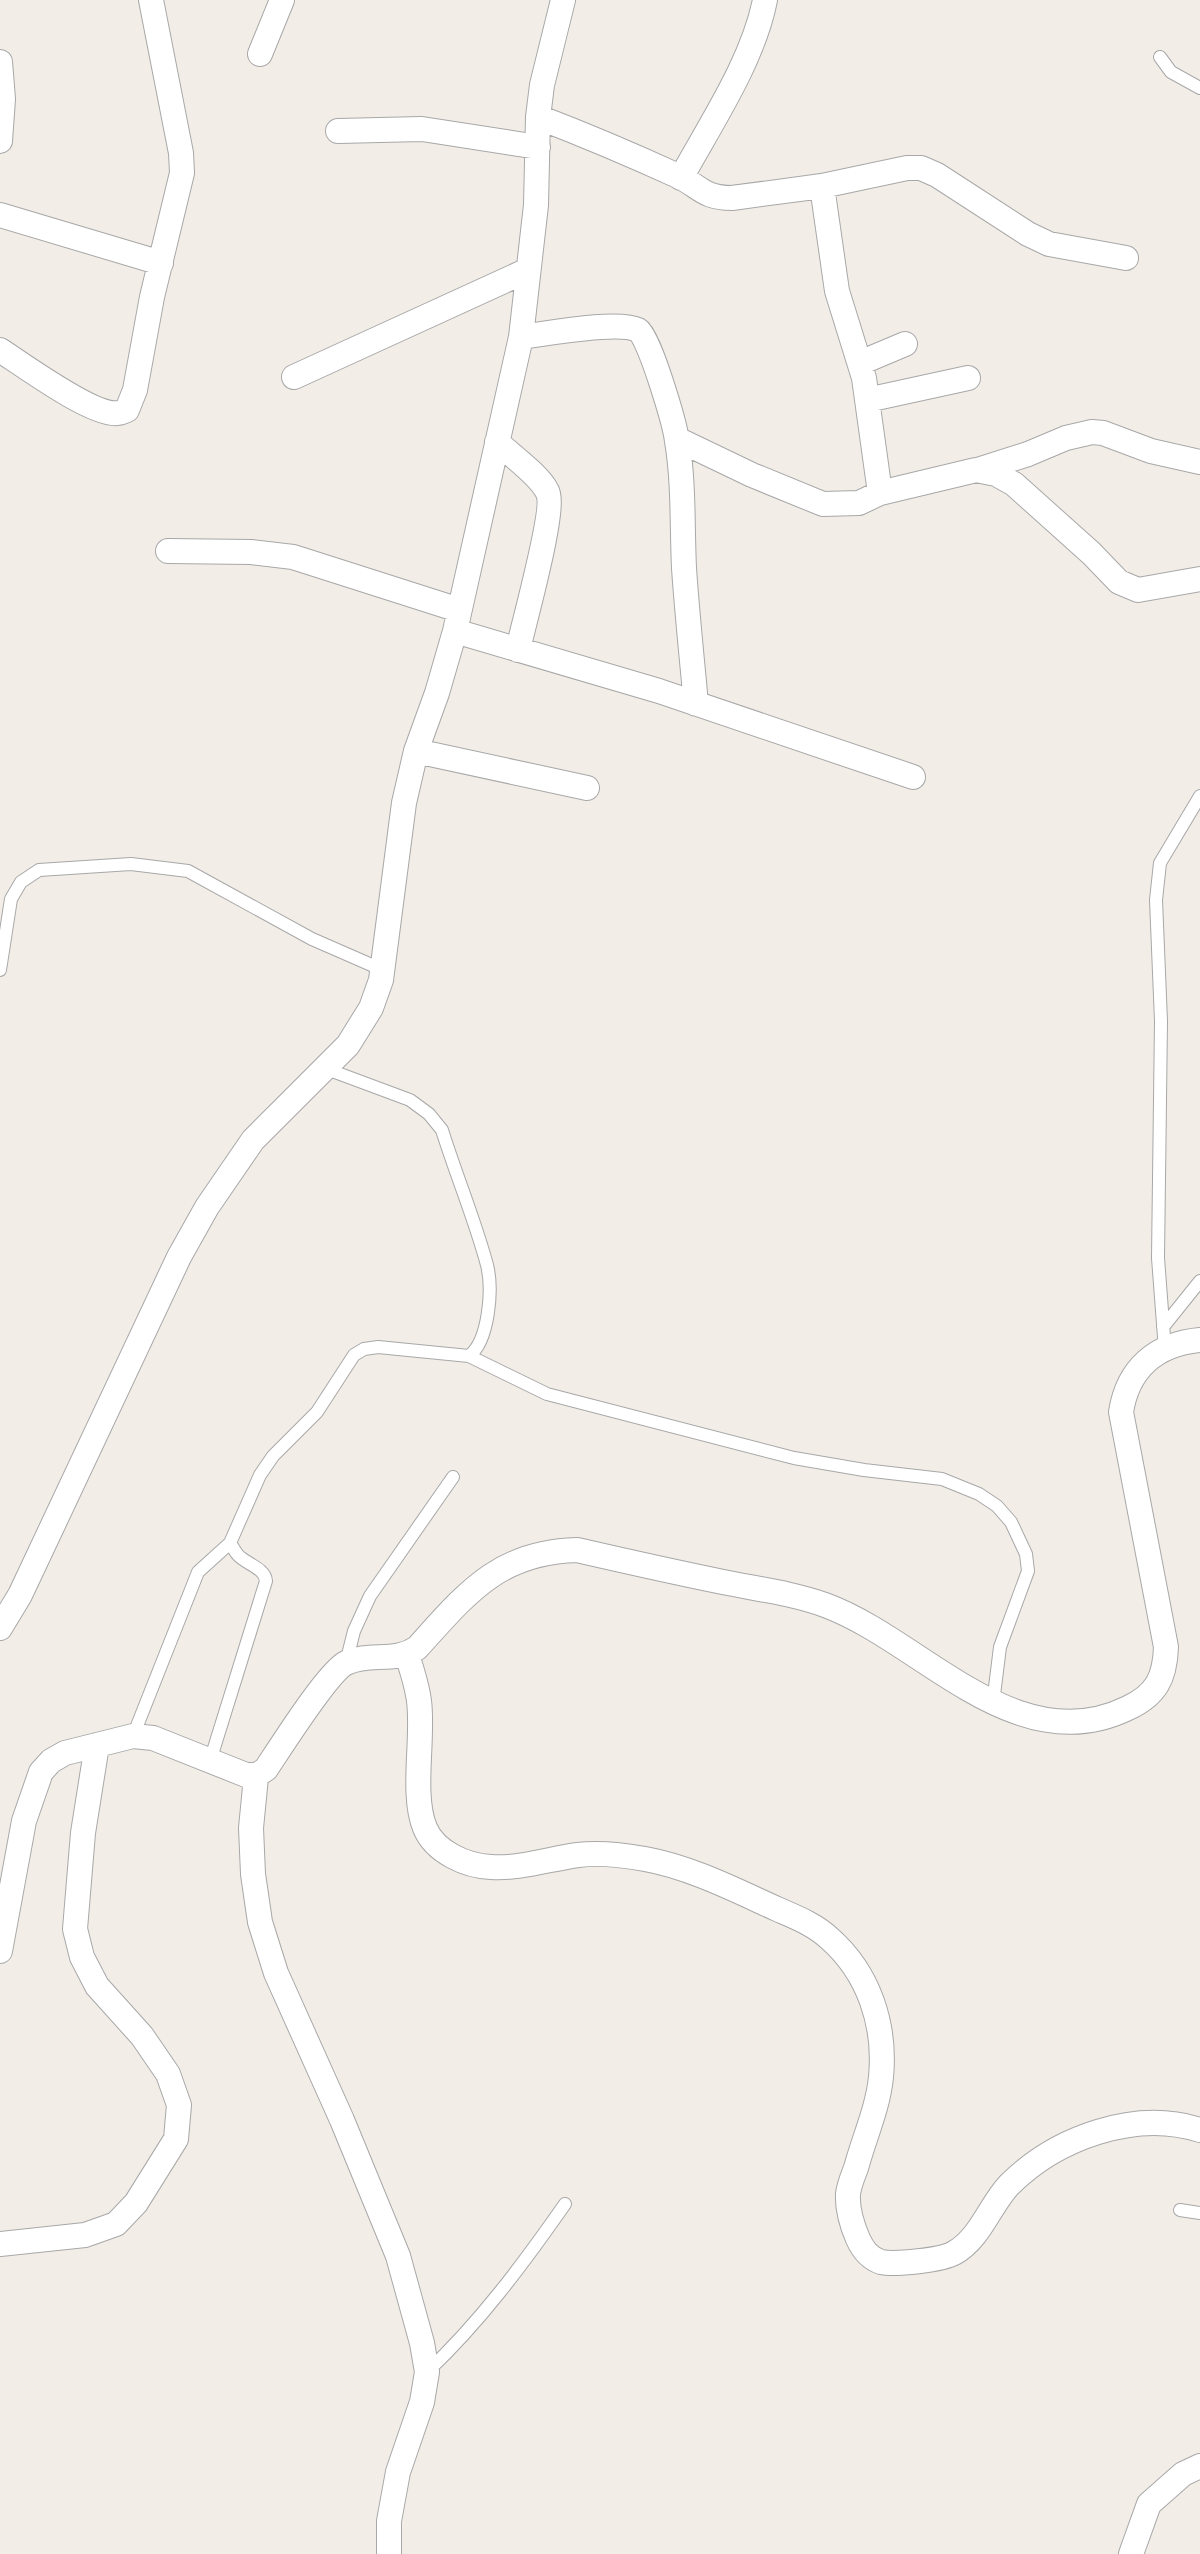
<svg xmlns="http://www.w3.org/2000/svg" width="1200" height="2554" font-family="Manrope,sans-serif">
  <rect width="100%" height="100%" fill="#f2ede7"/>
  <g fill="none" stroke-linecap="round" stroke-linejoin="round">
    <!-- service casing -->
    <g stroke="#a8a8a8" stroke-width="14">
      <path id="service" d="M1160,57L1171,72L1200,88
        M0,970L11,899L21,882L39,870L131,864L188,871L312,939L383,970
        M1163,1327L1200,1281
        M1165,1350L1158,1258L1161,1021L1156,900L1160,863L1200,796
        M469,1356L547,1394L794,1458L864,1470L942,1479L979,1494L997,1506L1011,1522L1026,1554L1028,1571L1000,1647L993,1703
        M346,1663L354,1631L370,1596L453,1477
        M133,1736L198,1572L230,1543
        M210,1761L266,1581C265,1568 246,1564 238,1555C235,1552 233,1547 230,1543L260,1475L273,1456L317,1412L354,1355L364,1349L378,1347L469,1356C489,1341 493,1289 487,1265C475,1220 456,1175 442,1130L429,1114L410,1100L324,1068
        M1180,2210L1200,2213
        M427,2372C480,2322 523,2264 565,2204"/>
    </g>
    <!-- minor casing -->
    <g stroke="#a8a8a8" stroke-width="26">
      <path id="minor" d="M260,54L282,0
        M0,62L3,99L0,141
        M538,117C585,135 632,155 678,176C701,187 703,198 732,198L822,186L907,168H921L937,175L1028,234L1049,244L1126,258
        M338,131L422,129L538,147
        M681,178C711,123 753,61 765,0
        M822,186L837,291L864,378L880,493
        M0,215L161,263
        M521,337C546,334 617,320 638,330C649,336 675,424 677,441C684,483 682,526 684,568C687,613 692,659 696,704
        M0,350C23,365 94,417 118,413C121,413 124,411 127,410L135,390L152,297L182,173L181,153L151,0
        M860,363L905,344
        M294,377L528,270
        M867,400L968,378
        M677,439L752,475L823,504L859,503L880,493L976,470L996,474L1014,484L1091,553L1119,582L1138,590L1200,579
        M497,442C511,455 539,475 547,491C557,507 523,625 518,650
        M978,470L1028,454L1066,438L1092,432L1103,433L1151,451L1200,462
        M168,551L251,552L293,557L459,610
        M455,631L659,691L913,777
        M416,751L587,788
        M0,1628L20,1595L179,1257L207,1207L253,1140L348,1045L371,1008L381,980L404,803L416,751L437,693L455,631L521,337L536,205L538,117L542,85L563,0
        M407,1655C412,1670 417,1685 419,1701C424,1738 411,1794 425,1828C435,1852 466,1866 491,1867C520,1869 549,1859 578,1855C600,1852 623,1855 645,1859C690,1867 735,1890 777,1909C795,1917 814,1924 829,1938C869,1973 886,2025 881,2077C878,2108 864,2138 856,2168C853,2176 849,2185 848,2194C847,2210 852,2225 858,2239C863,2250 869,2258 881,2262C895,2265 942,2260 954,2253C980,2239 990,2205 1009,2185C1056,2138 1135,2109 1200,2130
        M246,1775L256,1777L251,1828L253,1874L260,1922L276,1973L342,2120L398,2256L422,2343L427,2372L422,2402L398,2472L389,2521V2554
        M0,1951L24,1821L41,1772L51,1761L65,1753L133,1736L153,1738L246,1775H257L266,1769C280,1748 328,1672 346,1663C369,1652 395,1663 417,1648C466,1594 498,1552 577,1550C625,1561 674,1572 723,1582C757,1589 792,1593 825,1605C921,1640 1016,1763 1128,1708C1156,1695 1165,1678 1166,1647L1121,1412C1128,1368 1157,1344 1200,1340
        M0,2244L85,2235L116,2224L136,2203L176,2139L179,2105L168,2074L142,2036L97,1986L82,1957L75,1929L83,1833L97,1745
        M1131,2554L1149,2504L1183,2474L1200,2466"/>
    </g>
    <!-- service -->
    <use href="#service" stroke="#fff" stroke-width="12"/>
    <!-- minor -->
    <use href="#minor" stroke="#fff" stroke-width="24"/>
  </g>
</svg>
